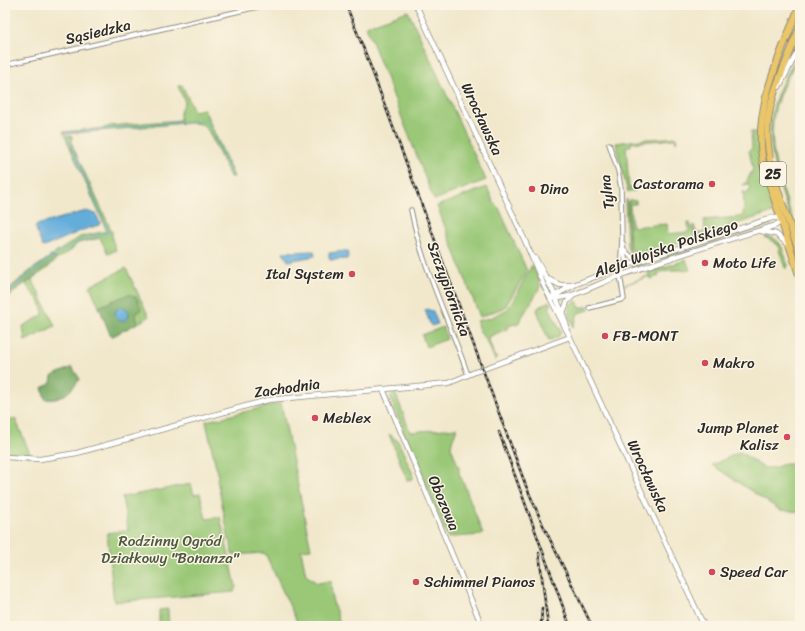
<svg xmlns="http://www.w3.org/2000/svg" width="805" height="631" font-family="Sriracha,sans-serif">
  <rect width="100%" height="100%" fill="#fcf5e5"/>
  <filter id="ink" filterUnits="userSpaceOnUse"><feTurbulence type="fractalNoise" baseFrequency=".025" numOctaves="2"/><feDisplacementMap in="SourceGraphic" scale="8" xChannelSelector="R" yChannelSelector="G"/><feConvolveMatrix kernelMatrix="1 2 1 2 8 2 1 2 1" color-interpolation-filters="sRGB"/></filter>
  <filter id="wash" filterUnits="userSpaceOnUse"><feTurbulence type="fractalNoise" baseFrequency=".012" numOctaves="4" result="noise"/><feDisplacementMap in="SourceGraphic" scale="16" xChannelSelector="R" yChannelSelector="G"/><feGaussianBlur stdDeviation="0.9" result="paint"/><feColorMatrix in="noise" values="0 0 0 0 0 0 0 0 0 0 0 0 0 0 0 0 0 1.4 0 .05"/><feComposite in="paint" operator="in"/></filter>
  <g filter="url(#wash)">
    <rect width="100%" height="100%" fill="#f1e8cc"/>
    <!-- green -->
    <path fill="#9ac877" stroke="#627a51" d="M408,11L486,180L434,200L366,26Z
      M800,51V55C792,69 783,84 778,99C763,143 781,184 795,225L793,226C779,183 760,139 777,95C783,79 792,65 800,51Z
      M182,85L194,111L204,109L234,177H230L229,174L209,132C203,122 196,123 185,123L64,134L63,132L105,128L110,126L180,120V112L185,102L178,86Z
      M751,132H758L760,160L773,205L771,214L770,213L696,237L693,226L694,225L697,234L705,231L704,220L740,217L743,215L744,206L743,192L748,193L750,188L748,184L743,185L747,181L753,169L749,151L752,148Z
      M65,136H72V142L73,147L112,232V239L116,250L108,254L100,238L78,243L74,247L72,250L57,259L51,256L80,237L107,231Z
      M674,137L677,139L676,142L675,139L631,143V146H626L629,188H635V191L628,192C626,187 616,146 616,143L646,139L667,138Z
      M487,187L494,203L499,208L527,271L505,307L480,317L437,206Z
      M627,199L629,246L630,254L627,246L625,202Z
      M630,200L636,201V204H630L632,227L667,224L668,234L689,232L688,223H690L695,237L639,255L633,254L630,246L628,204Z
      M771,221L772,224L703,245L730,234Z
      M765,237C782,236 783,252 788,265L787,268H785L777,244Z
      M695,246L697,247L695,248L633,268L632,266Z
      M686,260L690,270H667L658,273L659,276L650,279L649,276L624,285L649,276L648,272Z
      M532,265L539,280L540,288L517,325L515,324L508,326L509,328L488,337L494,356L497,357L496,360H495C492,354 490,347 487,342C482,335 477,330 477,321L490,318L508,309Z
      M126,268L149,317L138,323L135,313L141,310L129,294L99,307L90,286Z
      M32,279L55,326L25,341L23,326L43,315C41,296 33,297 26,284Z
      M549,301L551,306L549,307L561,332L558,337L550,340L548,339L537,310L539,307Z
      M577,301L580,308L588,306L589,310L578,313L573,327C570,319 566,312 570,304Z
      M443,327L447,339L426,347L422,335Z
      M395,392L410,432L457,428L452,441L451,447L459,468V474L464,484L483,534L482,535L453,537L448,538L390,398Z
      M281,403L311,549L301,550L306,575L317,583L331,581L332,599L341,626H299L265,553L232,555L231,542L229,540L217,479L218,476L206,422V421L219,418L222,419L223,417Z
      M15,418L31,456L5,453V424Z
      M389,434L398,441L412,472L413,479L407,480Z
      M740,452L764,468H773L784,464H800V489H795L800,493V512L780,510L712,465Z
      M191,484L194,495L200,493L206,519L220,517L236,586L234,592L114,602L107,533L128,530L122,497Z
      M168,609L169,626H159V610Z"/>
    <!-- forest -->
    <path fill="#7bac68" stroke="#536c4a" d="M51,256L57,259L48,268L20,287L5,300V292L30,271Z
      M129,294L137,298L141,309L135,314L138,323L111,337L99,307Z
      M72,367L80,379C71,391 61,402 45,399L42,388L51,383L52,376Z"/>
    <!-- water -->
    <path fill="#63addb" stroke="#476c83" d="M86,211L96,214L100,223L99,225L83,230L44,247L42,246L35,226L40,224Z
      M314,251L315,256L288,261L283,252Z
      M344,251H348L349,253L347,259L330,260L329,257V253Z
      M115 314a7 7 0 1 1 14 0a7 7 0 1 1-14 0Z
      M426,309L433,311L438,324L431,326L425,310Z"/>
    <g fill="none" stroke-linecap="round" stroke-linejoin="round">
      <!-- stream -->
      <path stroke="#63addb" stroke-width="1" d="M65,133L204,120L207,122L232,176
        M5,294L49,259L81,240L109,233L67,136"/>
    </g>
  </g>
  <g filter="url(#ink)">
    <g fill="none" stroke-linecap="round" stroke-linejoin="round">
      <!-- minor casing -->
      <g stroke="#8e8a7c" stroke-width="5.5">
        <path id="minor" d="M5,65L266,5
          M411,210C422,267 449,320 468,375
          M625,251L633,258L642,260
          M620,275L626,265L623,243
          M589,308L624,299L620,275L622,238L621,188L618,171L609,144"/>
      </g>
      <!-- tertiary casing -->
      <g stroke="#8e8a7c" stroke-width="6">
        <path id="tertiary" d="M416,5L526,243L544,286L570,337L704,626
          M779,87L800,47
          M761,231L776,234L789,245
          M535,258C548,280 560,303 567,327
          M548,279L560,285H573
          M550,298L576,284L621,267L772,218H777L781,220
          M550,298C569,301 603,281 622,275C672,257 723,241 774,226L779,223L781,220
          M563,313L567,302L573,296
          M383,389L482,626
          M5,457L40,459L77,453L268,400L449,383L475,372L570,337"/>
      </g>
      <!-- primary casing -->
      <g stroke="#8e8a7c" stroke-width="8">
        <path id="primary" d="M800,5C780,56 751,111 764,167L800,278
          M795,40C785,66 771,93 768,121C763,162 787,215 800,254
          M793,43L800,28"/>
      </g>
      <!-- minor -->
      <use href="#minor" stroke="#fff" stroke-width="3.5"/>
      <!-- tertiary -->
      <use href="#tertiary" stroke="#fff" stroke-width="4.5"/>
      <!-- primary -->
      <use href="#primary" stroke="#ebc669" stroke-width="6"/>
      <!-- rail casing -->
      <g stroke="#2b2b2b" stroke-width="2.5">
        <path id="rail" d="M346,5L367,57L526,486L543,525L592,626
          M499,432L570,626
          M539,553L548,626
          M541,626L542,608"/>
      </g>
      <!-- rail -->
      <use href="#rail" stroke="#fcf5e5" stroke-width="1" stroke-dasharray="3" stroke-linecap="butt"/>
    </g>
  </g>
  <!-- markers -->
  <g fill="#d1495b" stroke="#fcf5e5" stroke-width="1.5">
    <circle cx="712" cy="184" r="4"/>
    <circle cx="532" cy="189" r="4"/>
    <circle cx="705" cy="263" r="4"/>
    <circle cx="352" cy="274" r="4"/>
    <circle cx="605" cy="336" r="4"/>
    <circle cx="705" cy="363" r="4"/>
    <circle cx="315" cy="418" r="4"/>
    <circle cx="787" cy="437" r="4"/>
    <circle cx="712" cy="572" r="4"/>
    <circle cx="416" cy="582" r="4"/>
  </g>
  <g text-anchor="middle" stroke-width="3" stroke-linejoin="round" paint-order="stroke">
    <!-- shield labels -->
    <rect fill="#fcf5e5" stroke="#6a6863" stroke-width="1" x="760" y="162" width="26" height="24" rx="3"/>
    <g font-size="14" font-weight="bold" fill="#2b2b2b">
      <text x="773" y="179">25</text>
    </g>
    <!-- street labels -->
    <g font-size="15" fill="#2b2b2b" stroke="#fcf5e5">
      <text transform="translate(98 32) rotate(-13)" y="5">Sąsiedzka</text>
      <text transform="translate(482 119) rotate(65)" y="5">Wrocławska</text>
      <text transform="translate(607 192) rotate(-97)" y="5">Tylna</text>
      <text transform="translate(666 248) rotate(-19)" y="5">Aleja Wojska Polskiego</text>
      <text transform="translate(449 289) rotate(70)" y="5">Szczypiornicka</text>
      <text transform="translate(287 388) rotate(-8)" y="5">Zachodnia</text>
      <text transform="translate(648 476) rotate(65)" y="5">Wrocławska</text>
      <text transform="translate(444 503) rotate(67)" y="5">Obozowa</text>
    </g>
    <!-- poi labels -->
    <g font-size="15" fill="#2b2b2b" stroke="#fcf5e5" text-anchor="start">
      <text x="704" y="189" text-anchor="end">Castorama</text>
      <text x="540" y="194">Dino</text>
      <text x="713" y="268">Moto Life</text>
      <text x="344" y="279" text-anchor="end">Ital System</text>
      <text x="613" y="341">FB-MONT</text>
      <text x="713" y="368">Makro</text>
      <text x="323" y="423">Meblex</text>
      <text x="779" y="433" text-anchor="end">Jump Planet<tspan x="779" dy="17">Kalisz</tspan></text>
      <text x="720" y="577">Speed Car</text>
      <text x="424" y="587">Schimmel Pianos</text>
    </g>
    <!-- park labels -->
    <g font-size="15" fill="#4c5a42" stroke="#fcf5e5">
      <text x="170" y="546">Rodzinny Ogród<tspan x="170" dy="17">Działkowy "Bonanza"</tspan></text>
    </g>
  </g>
  <!-- margin -->
  <rect width="805" height="631" fill="none" stroke="#fcf5e5" stroke-width="20"/>
</svg>
